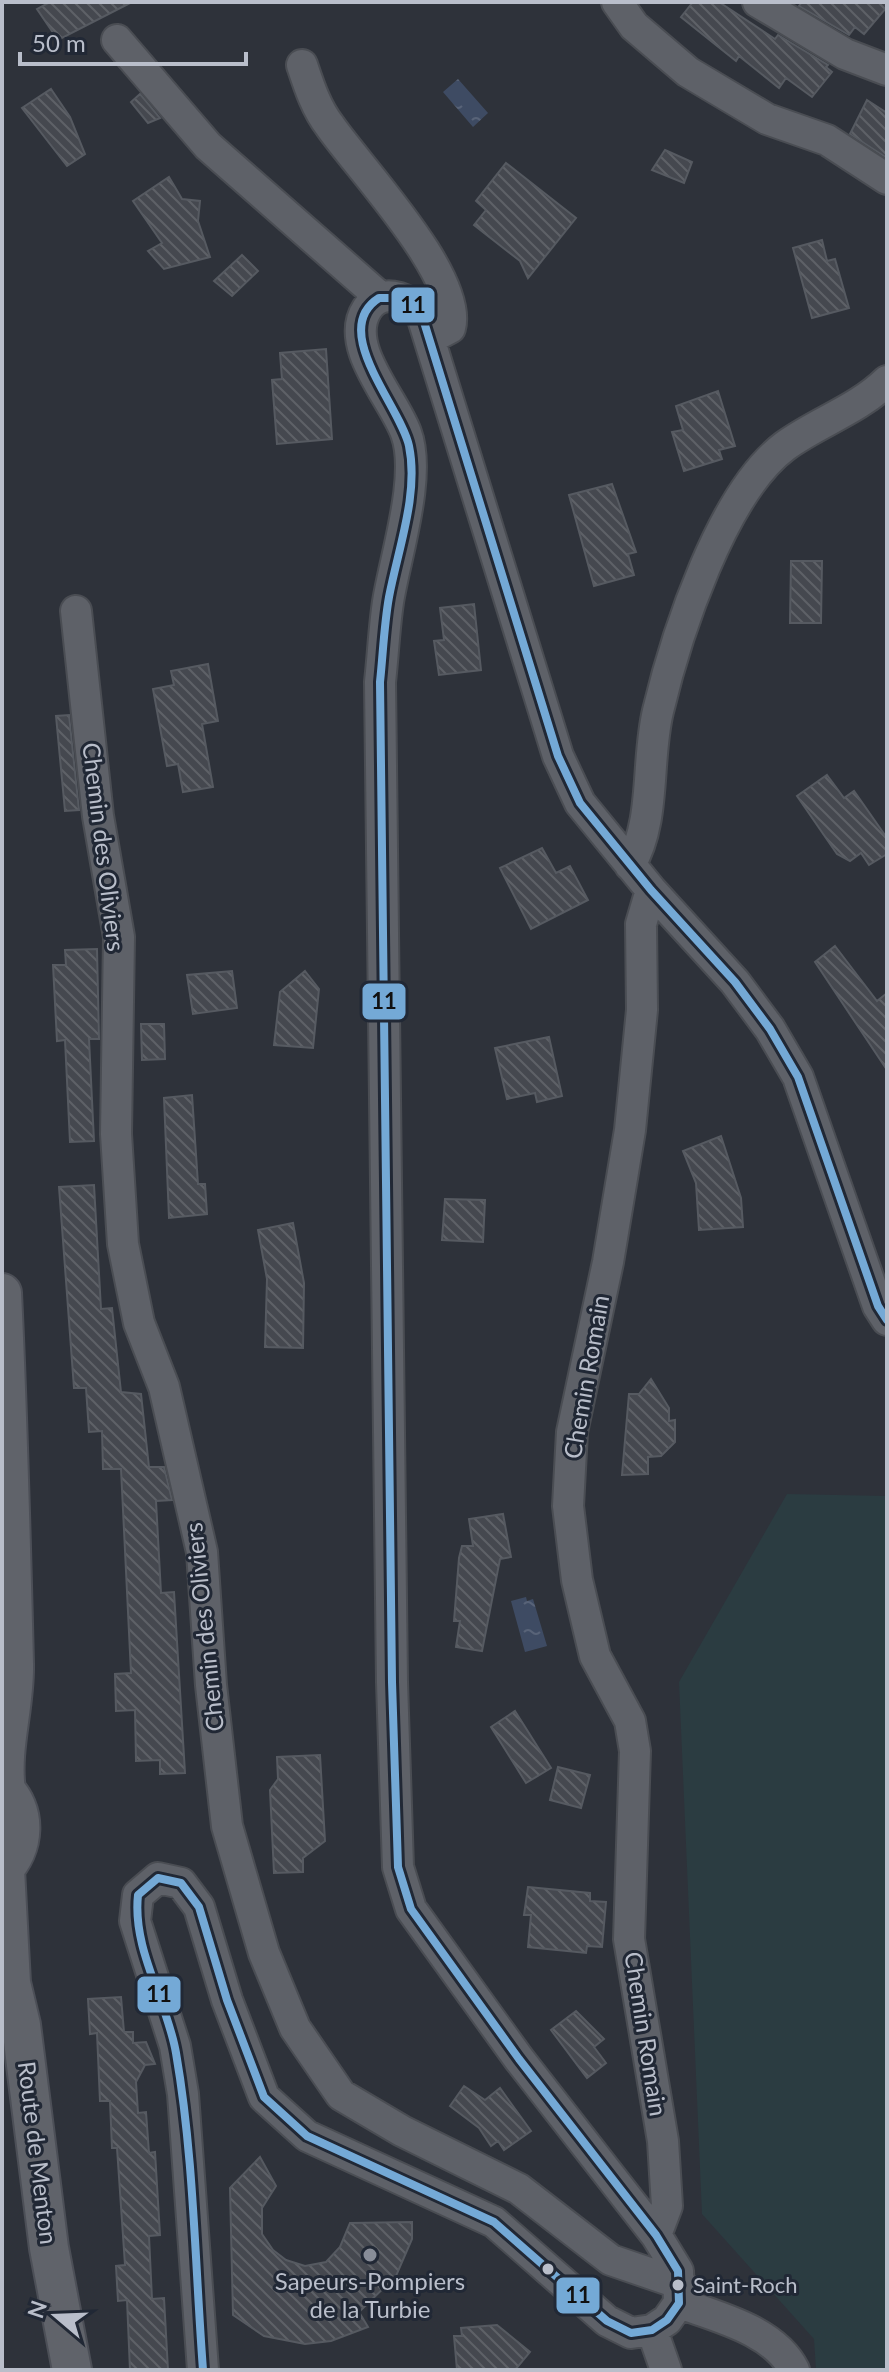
<svg xmlns="http://www.w3.org/2000/svg" width="889" height="2372" font-family="Lato,sans-serif">
  <defs>
    <pattern id="water-ripples" width="26" height="14" patternUnits="userSpaceOnUse" patternTransform="scale(2)"><rect width="26" height="14" fill="#3e4b63"/><path d="M2 4q2-2 4 0t4 0M15 11q2-2 4 0t4 0" fill="none" stroke="#586378"/></pattern>
    <pattern id="building-back-hatch" width="6" height="6" patternUnits="userSpaceOnUse" patternTransform="scale(2)"><rect width="6" height="6" fill="#45484f"/><path d="M-1 5l2 2M0 0l6 6M5-1l2 2" fill="none" stroke="#5e6167"/></pattern>
  </defs>
  <rect width="100%" height="100%" fill="#2e323a"/>
  <!-- green -->
  <path fill="#2b3c41" d="M787,1494L887,1496V2370H816L814,2339L702,2214L679,1682Z"/>
  <!-- water -->
  <path fill="url(#water-ripples)" d="M458,79L488,113L473,127L443,92Z
    M526,1597L527,1601L533,1599L547,1646L525,1652L511,1601Z"/>
  <!-- building -->
  <path fill="url(#building-back-hatch)" stroke="#565a61" stroke-width="2" d="M50,2H132L58,40L37,9Z
    M693,2H719L775,39L778,35L828,65L826,67L832,72L812,97L786,78L779,88L739,56L736,61L681,17Z
    M802,2H887V7L864,34L855,27L849,35L799,6Z
    M51,89L70,117L85,154L67,166L22,108Z
    M140,94L160,118L148,123L131,102Z
    M867,100L887,113V158L850,134Z
    M665,150L692,162L684,183L652,170Z
    M506,163L576,218L528,278L520,261L474,225L486,210L476,201Z
    M169,177L182,199L200,201L198,221L210,257L164,269L148,251L162,243L133,201Z
    M822,240L827,261L835,259L849,308L812,318L793,248Z
    M242,255L258,271L232,296L214,281Z
    M326,349L332,439L277,444L272,380L282,379L280,353Z
    M718,391L735,446L719,450L722,459L684,471L672,432L683,430L676,406Z
    M612,484L636,552L628,554L634,575L594,586L569,495Z
    M791,561H822L821,623H790Z
    M474,604L481,670L439,675L434,641L444,640L440,608Z
    M208,664L218,721L202,724L213,787L183,792L178,764L167,766L153,689L174,685L171,671Z
    M69,715L79,810L65,811L56,716Z
    M827,775L844,798L854,791L887,838V854L869,865L861,853L850,861L837,854L797,796Z
    M542,848L556,873L570,866L588,900L531,929L500,868Z
    M835,946L877,1001L887,993V1070L815,962Z
    M97,949L99,1039H89L94,1141L70,1142L65,1040L57,1041L53,965H66L65,950Z
    M232,971L237,1008L193,1014L187,975Z
    M305,971L319,989L313,1048L274,1045L280,992Z
    M141,1024H164L165,1059L142,1060Z
    M549,1037L562,1096L537,1102L535,1093L507,1099L495,1048Z
    M192,1095L198,1184H205L207,1214L169,1218L164,1098Z
    M721,1136L741,1198L743,1227L699,1230L696,1183L683,1151Z
    M94,1185L101,1309L112,1308L121,1392L141,1394L149,1467H164L172,1500L156,1501L161,1593L174,1592L185,1773L160,1774V1760L136,1761L135,1710L116,1711L115,1674L131,1673L121,1469H103L102,1431L89,1432L86,1388H74L59,1187Z
    M445,1199L485,1200L483,1242L442,1240Z
    M293,1223L304,1283L303,1348L265,1347L267,1279L258,1230Z
    M651,1379L669,1408V1421L675,1420V1442L661,1456L648,1457V1474L622,1475L629,1394H639Z
    M503,1514L511,1557L500,1559L482,1651L456,1647L460,1621H454L459,1558L462,1546H473L469,1519Z
    M515,1711L551,1768L526,1783L491,1727Z
    M320,1755L325,1841L303,1858V1872L274,1873L270,1790L278,1779L277,1757Z
    M558,1767L590,1775L581,1808L550,1800Z
    M528,1887L590,1893V1901L606,1902L602,1947L587,1946L586,1953L528,1947L531,1915H524Z
    M121,1997L124,2032H133V2043L146,2042L155,2064L145,2065L136,2082L138,2113L146,2112L149,2153L155,2152L160,2235L149,2236L152,2299L164,2298L168,2370H130L127,2300L118,2301L116,2266L125,2265L117,2148H112L110,2101H100L97,2033L90,2034L88,1999Z
    M576,2011L604,2039L594,2047L606,2063L587,2078L551,2030Z
    M464,2086L485,2100L500,2088L531,2131L504,2150L498,2141L491,2146L479,2128L450,2106Z
    M260,2157L276,2186L262,2208V2234L273,2250L286,2260L305,2266L326,2262L340,2247L350,2223L412,2222V2239L396,2276L359,2312L368,2327L331,2341L305,2344L264,2336L233,2315L230,2188Z
    M497,2325L530,2352L515,2370H457L454,2336H462L461,2328Z"/>
  <g fill="none" stroke-linecap="round" stroke-linejoin="round">
    <!-- minor casing -->
    <g stroke="#4a4d53" stroke-width="34">
      <path id="minor" d="M617,2L634,26L688,72L767,119L827,140L887,179
        M758,2L845,54L887,70
        M117,40L208,146L380,297
        M302,65C309,86 316,108 330,126C359,168 464,278 450,328L431,338
        M76,611L98,816L119,937L116,1134L123,1244L139,1323L164,1387L202,1552L211,1685L227,1826L264,1953L295,2028L341,2095L402,2131L519,2189L611,2260L681,2284
        M630,865C656,821 646,761 658,711C676,635 722,493 785,446C818,422 857,410 887,381
        M651,890L641,924L642,1010L630,1130L608,1262L572,1432L568,1506L577,1580L595,1656L630,1721L635,1751L629,1939L663,2141L667,2206L656,2235
        M679,2303C718,2317 775,2331 794,2370
        M652,2330L666,2370
        M203,2370L183,2094L175,2046L135,1921L138,1895L158,1878L181,1883L199,1907L227,2000L264,2097L307,2136L494,2222L607,2321L631,2333L652,2330L667,2320L679,2303L678,2271L656,2235L519,2059L411,1909L398,1867L392,1682L380,682C383,656 384,629 388,602C395,557 422,476 406,433C394,399 343,346 367,309C381,287 405,298 420,309L558,756L580,803L651,890L735,982L770,1029L798,1077L878,1306L887,1320"/>
    </g>
    <!-- major casing -->
    <g stroke="#4c4f57" stroke-width="42">
      <path id="major" d="M2,1293C8,1417 11,1540 14,1664C15,1707 0,1748 6,1791
        M2,1787C28,1810 25,1848 2,1871
        M5,1869L11,1983L21,2025L49,2248L72,2370"/>
    </g>
    <!-- minor -->
    <use href="#minor" stroke="#5e6168" stroke-width="30"/>
    <!-- major -->
    <use href="#major" stroke="#60636a" stroke-width="38"/>
    <!-- bus-1 casing -->
    <g stroke="#212835" stroke-width="14">
      <path id="bus-1" d="M203,2370C195,2265 194,2157 176,2053C167,2000 132,1950 138,1895L158,1878L181,1883L199,1907L227,2000L264,2097L307,2136L494,2222L607,2321L631,2333L652,2330L667,2320L679,2303L678,2271L656,2235L519,2059L411,1909L398,1867L392,1682L380,682C383,654 384,625 389,597C398,549 419,494 409,446C401,407 328,330 379,298H400L420,309L558,756L580,803L651,890L735,982L770,1029L798,1077L878,1306L887,1320"/>
    </g>
    <!-- bus-1 -->
    <use href="#bus-1" stroke="#74a9d6" stroke-width="8"/>
  </g>
  <!-- markers -->
  <circle fill="#888d98" stroke="#212835" stroke-width="3" cx="370" cy="2255" r="8"/>
  <g fill="#b9beca" stroke="#212835" stroke-width="3">
    <circle cx="548" cy="2269" r="7"/>
    <circle cx="678" cy="2285" r="7"/>
  </g>
  <g text-anchor="middle" stroke-width="6" stroke-linejoin="round" paint-order="stroke">
    <!-- bus labels -->
    <g font-size="22" fill="#b9beca" stroke="#212835" text-anchor="start">
      <text x="693" y="2293">Saint-Roch</text>
    </g>
    <!-- street labels -->
    <g font-size="24" fill="#b9beca" stroke="#212835">
      <text transform="translate(103 847) rotate(83)" y="8">Chemin des Oliviers</text>
      <text transform="translate(587 1377) rotate(-80)" y="8">Chemin Romain</text>
      <text transform="translate(205 1627) rotate(-96)" y="8">Chemin des Oliviers</text>
      <text transform="translate(645 2034) rotate(81)" y="8">Chemin Romain</text>
      <text transform="translate(37 2153) rotate(83)" y="8">Route de Menton</text>
    </g>
    <!-- poi labels -->
    <g font-size="24" fill="#b9beca" stroke="#212835">
      <text x="370" y="2290">Sapeurs-Pompiers<tspan x="370" dy="28">de la Turbie</tspan></text>
    </g>
  </g>
  <g stroke="#212835" stroke-width="3">
    <rect x="390" y="286" width="46" height="38" rx="8" fill="#74a9d6"/>
    <rect x="361" y="982" width="46" height="39" rx="8" fill="#74a9d6"/>
    <rect x="136" y="1975" width="46" height="39" rx="8" fill="#74a9d6"/>
    <rect x="555" y="2276" width="46" height="39" rx="8" fill="#74a9d6"/>
  </g>
  <g font-size="22" text-anchor="middle" font-weight="bold" fill="#111">
    <text x="413" y="313">11</text>
    <text x="384" y="1009">11</text>
    <text x="159" y="2002">11</text>
    <text x="578" y="2303">11</text>
  </g>
  <!-- border -->
  <rect width="889" height="2372" fill="none" stroke="#b9beca" stroke-width="8"/>
  <!-- north arrow -->
  <g transform="translate(56 2316) rotate(289)" stroke="#212835" stroke-width="6" paint-order="stroke">
  <path d="M0-6L14 30L0 20L-14 30Z" fill="#b9beca"/>
  <text y="-12" font-size="22" font-weight="bold" text-anchor="middle" fill="#b9beca">N</text>
  </g>
  <!-- scale -->
  <path d="M20 52v12h226v-12" fill="none" stroke="#b9beca" stroke-width="4"/>
  <text x="32" y="52" font-size="24" fill="#b9beca" stroke="#212835" stroke-width="6" paint-order="stroke">50 m</text>
</svg>
